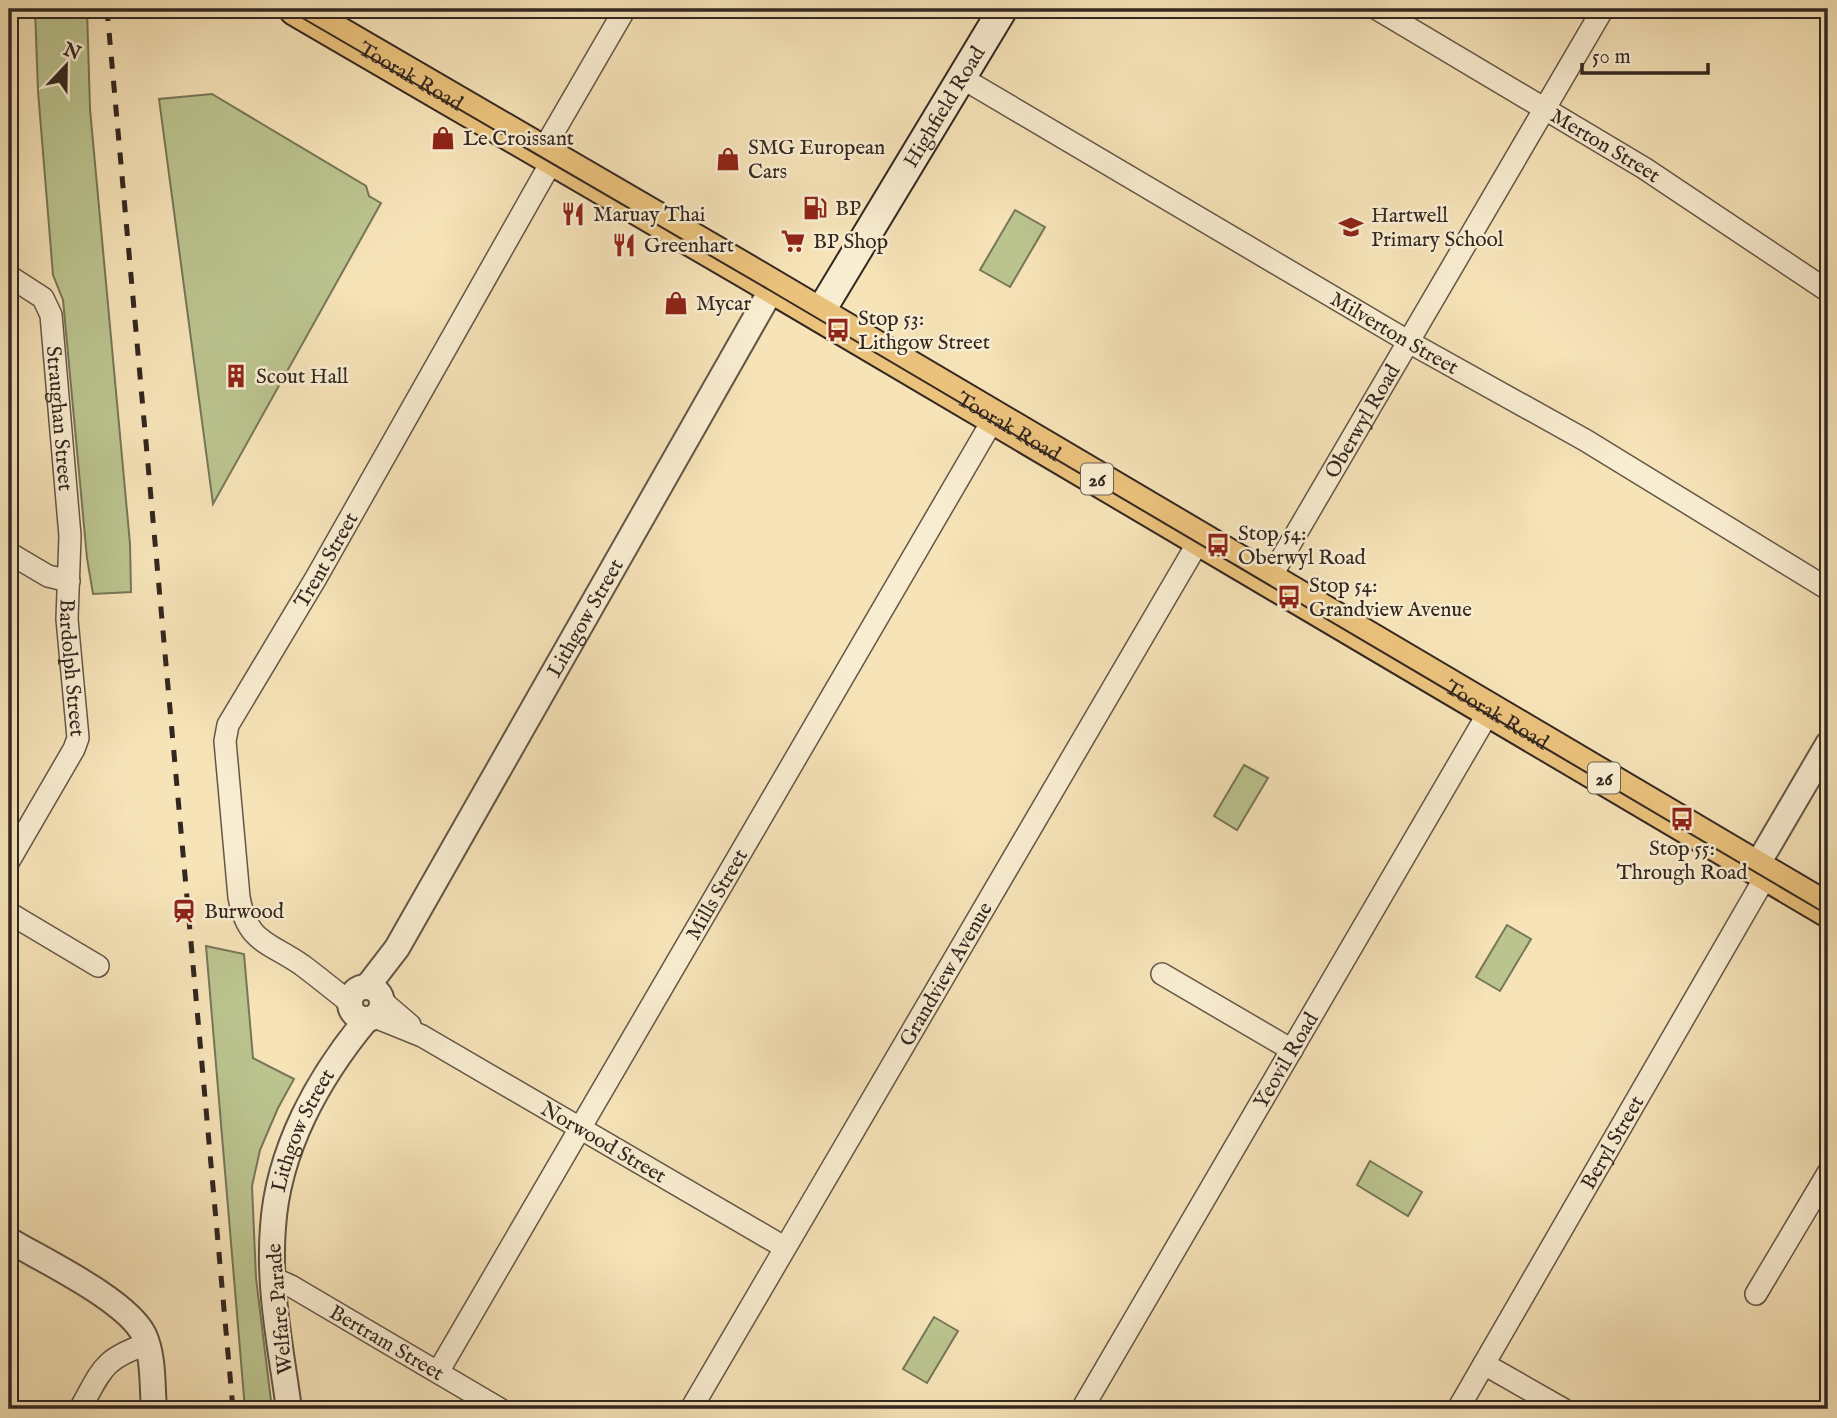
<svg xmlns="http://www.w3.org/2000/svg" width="1837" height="1418" font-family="'IM FELL English',serif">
  <rect width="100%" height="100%" fill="#f6e3b8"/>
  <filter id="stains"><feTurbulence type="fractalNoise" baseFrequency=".00286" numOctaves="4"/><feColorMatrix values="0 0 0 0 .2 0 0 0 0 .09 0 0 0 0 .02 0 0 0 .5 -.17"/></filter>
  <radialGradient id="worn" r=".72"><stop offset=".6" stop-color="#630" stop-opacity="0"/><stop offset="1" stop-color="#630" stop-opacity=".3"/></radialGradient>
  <!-- green -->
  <path fill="#bbc48f" stroke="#777658" stroke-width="2" d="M35,9H87L90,109L130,544L131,592L93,594L87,558L63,300L53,275L38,91Z
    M212,94L366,186L369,196L381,203L213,504L159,99Z
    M1015,210L1045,227L1010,287L980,270Z
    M1244,765L1268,778L1237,830L1214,816Z
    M1507,925L1531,939L1500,991L1476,977Z
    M206,946L244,954L253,1058L294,1079L278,1108L260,1150L252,1186L256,1278L272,1409H245Z
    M1370,1161L1422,1192L1408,1216L1357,1185Z
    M934,1317L958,1331L927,1383L903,1369Z"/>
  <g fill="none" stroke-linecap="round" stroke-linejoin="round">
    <!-- minor casing -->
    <g stroke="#645647" stroke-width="24">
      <g id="minor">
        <path id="s1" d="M1377,9L1644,168L1828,291"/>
        <path id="s2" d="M962,78L1416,346L1585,440L1828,589"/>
        <path d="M542,152L625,9"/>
        <path id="s3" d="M9,276L43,298L51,315L70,536L67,619L78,738L74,749L9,861"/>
        <path d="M9,553L48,576L69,581"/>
        <path id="s4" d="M1269,580L1603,9"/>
        <path d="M9,913L98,966"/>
        <path d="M1162,974L1292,1050"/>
        <path d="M382,1001L410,1025"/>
        <path id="s5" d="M349,1002C334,990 318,977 302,965C269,942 247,943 239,897L225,741L228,725L316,578L553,159"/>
        <path id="s6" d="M375,1017L422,1036L784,1247"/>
        <path id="s7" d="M273,1278L291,1286L500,1409"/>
        <path d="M1756,1294L1828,1173"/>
        <path d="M1484,1364L1563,1409"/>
        <path id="s8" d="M438,1372L994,418"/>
        <path d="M80,1409C102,1370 102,1359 147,1344"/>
        <path id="s9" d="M691,1409L1200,539"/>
        <path id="s10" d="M1082,1409L1490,710"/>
        <path id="s11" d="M1458,1409L1767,874"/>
      </g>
    </g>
    <!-- tertiary casing -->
    <g stroke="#645647" stroke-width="28">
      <g id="tertiary">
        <path d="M1756,867L1828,744"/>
        <circle cx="366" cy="1003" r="16"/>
        <path id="s12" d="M367,987L397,948L773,287"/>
        <path d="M9,1240C44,1261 127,1300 144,1335C154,1357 152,1386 154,1409"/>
        <path id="s13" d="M289,1409C281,1349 268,1288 273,1227C278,1150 318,1078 366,1020"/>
      </g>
    </g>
    <!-- secondary casing -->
    <g stroke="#332721" stroke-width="32">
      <g id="secondary">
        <path id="s14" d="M819,314L1003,9"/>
      </g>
    </g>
    <!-- trunk casing -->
    <g stroke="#332721" stroke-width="37">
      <g id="trunk">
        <path id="s15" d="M296,9L746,271L1828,910"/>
      </g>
    </g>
    <!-- minor -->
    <use href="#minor" stroke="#f9edd1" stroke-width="21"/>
    <!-- tertiary -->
    <use href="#tertiary" stroke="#f9edd1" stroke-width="24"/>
    <!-- secondary -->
    <use href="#secondary" stroke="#f9edd1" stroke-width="28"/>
    <!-- trunk -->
    <use href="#trunk" stroke="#ebc27c" stroke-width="33"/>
    <!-- tram -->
    <path stroke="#332721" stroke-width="2" d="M287,9L771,291L1828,915"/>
    <!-- rail -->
    <path stroke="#332721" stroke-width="5" stroke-dasharray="12 12" stroke-linecap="butt" d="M107,9L233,1409"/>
  </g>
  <!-- icons -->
  <defs>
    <g id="shop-bare" transform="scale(1.89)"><path d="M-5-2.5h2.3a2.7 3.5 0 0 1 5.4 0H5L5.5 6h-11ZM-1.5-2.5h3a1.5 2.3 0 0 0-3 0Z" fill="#8f2418" stroke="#f9edd1" stroke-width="2.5" paint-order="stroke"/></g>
    <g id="fuel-bare" transform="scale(1.89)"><path d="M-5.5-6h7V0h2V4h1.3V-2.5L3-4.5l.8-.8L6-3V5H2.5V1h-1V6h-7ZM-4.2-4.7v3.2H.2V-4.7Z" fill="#8f2418" stroke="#f9edd1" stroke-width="2.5" paint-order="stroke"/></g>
    <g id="restaurant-bare" transform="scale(1.89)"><path d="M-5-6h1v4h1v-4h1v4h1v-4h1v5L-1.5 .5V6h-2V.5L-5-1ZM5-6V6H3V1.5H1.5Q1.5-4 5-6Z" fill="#8f2418" stroke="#f9edd1" stroke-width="2.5" paint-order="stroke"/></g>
    <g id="school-bare" transform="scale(1.89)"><path d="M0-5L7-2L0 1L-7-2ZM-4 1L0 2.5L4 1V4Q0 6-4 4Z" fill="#8f2418" stroke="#f9edd1" stroke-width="2.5" paint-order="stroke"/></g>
    <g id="supermarket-bare" transform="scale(1.89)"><path d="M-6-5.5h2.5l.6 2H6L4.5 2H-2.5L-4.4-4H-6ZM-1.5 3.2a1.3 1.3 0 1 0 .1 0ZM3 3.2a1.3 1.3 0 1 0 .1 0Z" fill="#8f2418" stroke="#f9edd1" stroke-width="2.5" paint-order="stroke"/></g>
    <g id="bus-bare" transform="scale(1.89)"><path d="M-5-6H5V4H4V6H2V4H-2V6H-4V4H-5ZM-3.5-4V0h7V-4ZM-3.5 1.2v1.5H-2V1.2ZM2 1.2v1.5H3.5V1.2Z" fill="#8f2418" stroke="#f9edd1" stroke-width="2.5" paint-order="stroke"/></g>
    <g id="building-bare" transform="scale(1.89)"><path d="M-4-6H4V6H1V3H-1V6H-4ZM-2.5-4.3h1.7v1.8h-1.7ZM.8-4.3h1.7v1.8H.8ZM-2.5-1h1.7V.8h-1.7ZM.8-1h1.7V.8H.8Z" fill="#8f2418" stroke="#f9edd1" stroke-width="2.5" paint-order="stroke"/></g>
    <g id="station-bare" transform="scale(1.89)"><path d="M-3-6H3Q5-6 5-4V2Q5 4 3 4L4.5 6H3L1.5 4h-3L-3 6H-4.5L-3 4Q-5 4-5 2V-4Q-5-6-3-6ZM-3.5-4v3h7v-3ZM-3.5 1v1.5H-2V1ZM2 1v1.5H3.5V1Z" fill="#8f2418" stroke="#f9edd1" stroke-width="2.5" paint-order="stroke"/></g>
  </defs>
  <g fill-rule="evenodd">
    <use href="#shop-bare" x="443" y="138"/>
    <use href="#shop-bare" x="728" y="159"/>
    <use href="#fuel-bare" x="815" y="208"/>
    <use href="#restaurant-bare" x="573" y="214"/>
    <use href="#school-bare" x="1351" y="227"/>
    <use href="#supermarket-bare" x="793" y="241"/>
    <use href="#restaurant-bare" x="624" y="245"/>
    <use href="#shop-bare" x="676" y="303"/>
    <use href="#bus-bare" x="838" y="330"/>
    <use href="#building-bare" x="236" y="376"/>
    <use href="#bus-bare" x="1218" y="545"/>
    <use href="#bus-bare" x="1289" y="597"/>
    <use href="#bus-bare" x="1682" y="819"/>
    <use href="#station-bare" x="184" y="911"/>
  </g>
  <g text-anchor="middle" stroke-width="5" stroke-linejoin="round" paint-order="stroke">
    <!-- shield labels -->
    <g fill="#f9edd1" stroke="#6e6256" stroke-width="2">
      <rect x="1081" y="463.5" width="32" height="31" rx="5"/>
      <rect x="1588" y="762.5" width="32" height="31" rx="5"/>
    </g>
    <g font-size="19" font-weight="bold" fill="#332721">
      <text x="1097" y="486">26</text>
      <text x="1604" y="785">26</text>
    </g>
    <!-- street labels -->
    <g font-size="21" fill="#332721" stroke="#f9edd1">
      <text dy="7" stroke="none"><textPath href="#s15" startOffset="133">Toorak Road</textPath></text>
      <text dy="7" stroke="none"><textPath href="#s14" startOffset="242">Highfield Road</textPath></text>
      <text dy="7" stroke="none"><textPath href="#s1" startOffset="266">Merton Street</textPath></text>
      <text dy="7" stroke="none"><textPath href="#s2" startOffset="502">Milverton Street</textPath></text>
      <text dy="7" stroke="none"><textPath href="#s3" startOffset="163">Straughan Street</textPath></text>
      <text dy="7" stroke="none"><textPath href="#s4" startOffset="184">Oberwyl Road</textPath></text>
      <text dy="7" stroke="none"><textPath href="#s15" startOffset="826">Toorak Road</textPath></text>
      <text dy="7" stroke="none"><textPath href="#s5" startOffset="522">Trent Street</textPath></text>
      <text dy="7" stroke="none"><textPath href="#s12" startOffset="429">Lithgow Street</textPath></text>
      <text dy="7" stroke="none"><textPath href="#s3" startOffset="413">Bardolph Street</textPath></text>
      <text dy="7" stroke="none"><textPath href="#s15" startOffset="1393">Toorak Road</textPath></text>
      <text dy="7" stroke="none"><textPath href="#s8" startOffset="553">Mills Street</textPath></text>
      <text dy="7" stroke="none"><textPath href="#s9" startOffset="504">Grandview Avenue</textPath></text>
      <text dy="7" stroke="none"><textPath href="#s10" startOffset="404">Yeovil Road</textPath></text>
      <text dy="7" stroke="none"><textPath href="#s13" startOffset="285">Lithgow Street</textPath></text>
      <text dy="7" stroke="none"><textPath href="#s6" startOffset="261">Norwood Street</textPath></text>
      <text dy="7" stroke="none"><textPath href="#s11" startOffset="308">Beryl Street</textPath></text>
      <text transform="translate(279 1309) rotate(-95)" y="7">Welfare Parade</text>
      <text dy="7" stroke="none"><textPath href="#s7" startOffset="131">Bertram Street</textPath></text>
    </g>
    <!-- poi labels -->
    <g font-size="21" fill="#332721" stroke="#f9edd1" text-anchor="start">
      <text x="463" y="145">Le Croissant</text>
      <text x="748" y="154">SMG European<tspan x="748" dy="24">Cars</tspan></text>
      <text x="835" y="215">BP</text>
      <text x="593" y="221">Maruay Thai</text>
      <text x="1371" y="222">Hartwell<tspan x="1371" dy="24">Primary School</tspan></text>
      <text x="813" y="248">BP Shop</text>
      <text x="644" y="252">Greenhart</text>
      <text x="696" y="310">Mycar</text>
      <text x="858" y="325">Stop 53:<tspan x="858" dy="24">Lithgow Street</tspan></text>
      <text x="256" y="383">Scout Hall</text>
      <text x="1238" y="540">Stop 54:<tspan x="1238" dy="24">Oberwyl Road</tspan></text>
      <text x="1309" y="592">Stop 54:<tspan x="1309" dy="24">Grandview Avenue</tspan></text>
      <text x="1682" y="855" text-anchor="middle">Stop 55:<tspan x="1682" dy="24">Through Road</tspan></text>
      <text x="204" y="918">Burwood</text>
    </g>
  </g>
  <!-- margin -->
  <rect width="1837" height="1418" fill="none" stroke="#f6e3b8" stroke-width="35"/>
  <rect x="10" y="10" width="1816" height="1397" fill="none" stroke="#332721" stroke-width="3.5"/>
  <rect x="18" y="18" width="1802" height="1383" fill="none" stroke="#332721" stroke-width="2"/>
  <!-- north arrow -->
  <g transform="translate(66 66) rotate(22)" stroke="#f9edd1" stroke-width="5" paint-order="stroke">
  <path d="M0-5L12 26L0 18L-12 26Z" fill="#332721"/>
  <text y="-10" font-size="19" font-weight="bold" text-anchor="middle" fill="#332721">N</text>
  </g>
  <!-- scale -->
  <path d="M1582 63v10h126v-10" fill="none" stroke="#332721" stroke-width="3.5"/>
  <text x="1592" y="63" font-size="21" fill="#332721" stroke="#f9edd1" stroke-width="5" paint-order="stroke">50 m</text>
  <rect width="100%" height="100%" filter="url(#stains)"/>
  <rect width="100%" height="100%" fill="url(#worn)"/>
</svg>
